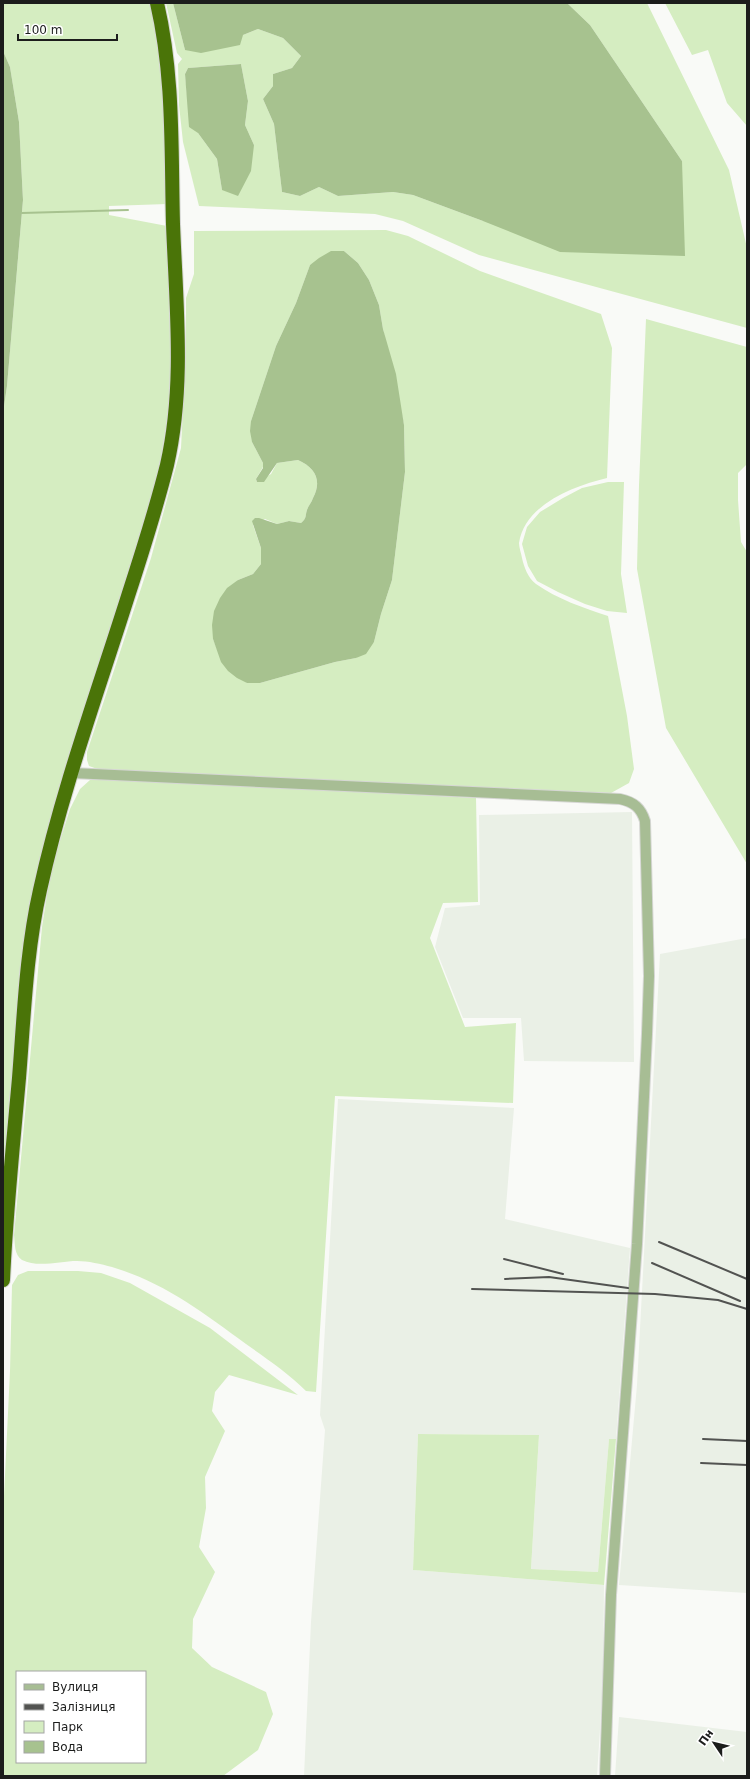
<svg xmlns="http://www.w3.org/2000/svg" width="750" height="1779" font-family="'DejaVu Sans',sans-serif">
  <rect width="100%" height="100%" fill="#f9faf7"/>
  <!-- built -->
  <path fill="#eaf0e6" d="M632,812L634,1062L524,1061L521,1018H463L435,947L445,908L480,905L479,815Z
    M747,938V1593L619,1585L637,1385L660,954Z
    M338,1099L514,1108L505,1219L630,1248L616,1439H609L598,1572L531,1569L539,1435L418,1434L413,1570L604,1585L603,1682L597,1776H304L311,1622L325,1430L320,1415Z
    M619,1717L747,1732V1776H615Z"/>
  <!-- green -->
  <path fill="#d5edc1" fill-rule="evenodd" d="M3,3H150L161,62L164,110L167,204L109,206V215L167,226C169,275 174,324 171,373C170,407 164,441 158,474C149,518 134,562 120,605C88,703 50,802 31,903L3,1190V413L7,386L23,200L19,122L10,67L3,51Z
    M166,3H173L185,50L243,35L258,29L283,38L301,56L292,68L273,74V86L263,99L274,124L282,192L300,196L319,187L338,196L393,192L413,195L483,221L682,161L590,25L567,3H647L729,170L747,248V328L479,255L403,221L375,214L199,206L183,142L179,105L178,64L182,59L177,53ZM241,64L248,101L245,125L254,145L222,190L217,159L198,133L187,95L185,74L188,68Z
    M665,3H747V126L727,103L708,50L692,55Z
    M386,230L408,236L480,271L601,314L612,348L607,478C574,486 525,504 519,543C519,547 521,553 522,558C524,567 528,578 536,584C557,599 584,608 608,616L627,716L634,769L629,783L611,793L103,771L89,766L87,760V752L151,558L181,448L186,348V298L194,274V231ZM344,251L358,263L369,280L379,305L383,329L404,425L405,472L392,580L381,614L374,642L356,658L335,662L260,683H247L217,649L213,639L238,580L253,574L261,564V548L253,525L265,519L277,524L289,521L301,523C307,518 305,516 307,510C308,506 312,502 313,498C322,481 316,468 298,460L277,463L271,474L257,482L256,479L263,467V463L252,442L251,421L276,346L296,303L310,265Z
    M646,319L747,347V464L738,473V500L741,542L747,552V864L666,728L637,569L639,485Z
    M608,482H624L621,574L627,613L607,611L585,604L558,592L537,581L528,566L522,544L527,527L540,512L563,498L582,488Z
    M114,779L476,798L478,902L443,903L430,938L465,1027L516,1023L513,1103L335,1096L316,1392L306,1391C288,1373 267,1359 246,1344C204,1313 163,1282 112,1267C101,1264 88,1261 77,1261C60,1261 38,1268 22,1260C14,1255 15,1243 14,1235L42,927L51,869L70,809L80,789L90,780Z
    M28,1271H78L101,1273L130,1283L210,1328L298,1395L229,1375L215,1392L212,1411L225,1431L205,1477L206,1508L199,1547L215,1572L193,1619L192,1648L212,1667L266,1692L273,1714L258,1750L223,1776H3V1517L10,1371L12,1285L18,1275ZM17,1672H145V1762H17Z
    M418,1434L539,1435L531,1569L598,1572L609,1439H616L604,1585L413,1570Z"/>
  <!-- water -->
  <path fill="#a7c28f" d="M173,3H567L590,25L682,161L685,256L560,252L483,221L413,195L393,192L338,196L319,187L300,196L282,192L274,124L263,99L273,86V74L292,68L301,56L283,38L258,29L243,35L240,45L201,53L185,50Z
    M3,51L10,67L19,122L23,200L7,386L3,413Z
    M241,64L248,101L245,125L254,145L251,171L238,196L222,190L217,159L198,133L189,127L185,74L188,68Z
    M331,251H344L358,263L369,280L379,305L383,329L396,374L404,425L405,472L392,580L381,614L374,642L366,654L356,658L335,662L260,683H247L237,678L228,671L221,662L213,639L212,625L214,611L220,598L227,588L238,580L253,574L261,564V548L252,521L255,518H259L277,524L289,521L301,523C307,518 305,516 307,510C308,506 312,502 313,498C322,481 316,468 298,460L277,463L264,482H257L256,479L263,468V463L252,442L250,431L251,421L276,346L296,303L310,265L319,258Z"/>
  <g fill="none" stroke-linecap="round" stroke-linejoin="round">
    <!-- stream -->
    <path stroke="#a7c28f" stroke-width="2" d="M22,213L128,210"/>
    <!-- minor casing -->
    <g stroke="#d6d7d4" stroke-width="12">
      <path id="minor" d="M72,773L620,799C634,802 641,808 645,821L649,976L647,1034L637,1244L611,1595L605,1776"/>
    </g>
    <!-- highway casing -->
    <g stroke="#d6d7d4" stroke-width="16">
      <path id="highway" d="M3,1280C6,1213 13,1146 19,1078C24,1016 26,952 40,890C62,790 97,694 128,596C142,553 156,509 167,465C185,386 176,304 173,224C171,150 174,76 157,3"/>
    </g>
    <!-- minor -->
    <use href="#minor" stroke="#a7bd94" stroke-width="10"/>
    <!-- highway -->
    <use href="#highway" stroke="#4a7408" stroke-width="14"/>
    <!-- rail -->
    <path stroke="#525351" stroke-width="2" d="M659,1242L747,1279
      M504,1259L563,1274
      M652,1263L740,1301
      M505,1279L549,1277L628,1288
      M472,1289L655,1294L718,1300L747,1309
      M703,1439L747,1441
      M701,1463L747,1465"/>
  </g>
  <!-- border -->
  <rect width="750" height="1779" fill="none" stroke="#1c1d1c" stroke-width="8"/>
  <!-- legend -->
  <rect x="16" y="1671" width="130" height="92" fill="#ffffff" stroke="#a4a5a4"/>
  <rect x="24" y="1684" width="20" height="6" fill="#a7bd94" stroke="#a4a5a4"/>
  <text x="52" y="1691" font-size="12" fill="#1c1d1c">Вулиця</text>
  <rect x="24" y="1704" width="20" height="6" fill="#525351" stroke="#a4a5a4"/>
  <text x="52" y="1711" font-size="12" fill="#1c1d1c">Залізниця</text>
  <rect x="24" y="1721" width="20" height="12" fill="#d5edc1" stroke="#a4a5a4"/>
  <text x="52" y="1731" font-size="12" fill="#1c1d1c">Парк</text>
  <rect x="24" y="1741" width="20" height="12" fill="#a7c28f" stroke="#a4a5a4"/>
  <text x="52" y="1751" font-size="12" fill="#1c1d1c">Вода</text>
  <!-- north arrow -->
  <g transform="translate(714 1743) rotate(305)" stroke="#ffffff" stroke-width="3" paint-order="stroke">
  <path d="M0-3L7 15L0 10L-7 15Z" fill="#1c1d1c"/>
  <text y="-6" font-size="11" font-weight="bold" text-anchor="middle" fill="#1c1d1c">Пн</text>
  </g>
  <!-- scale -->
  <path d="M18 34v6h99v-6" fill="none" stroke="#1c1d1c" stroke-width="2"/>
  <text x="24" y="34" font-size="12" fill="#1c1d1c" stroke="#ffffff" stroke-width="3" paint-order="stroke">100 m</text>
</svg>
